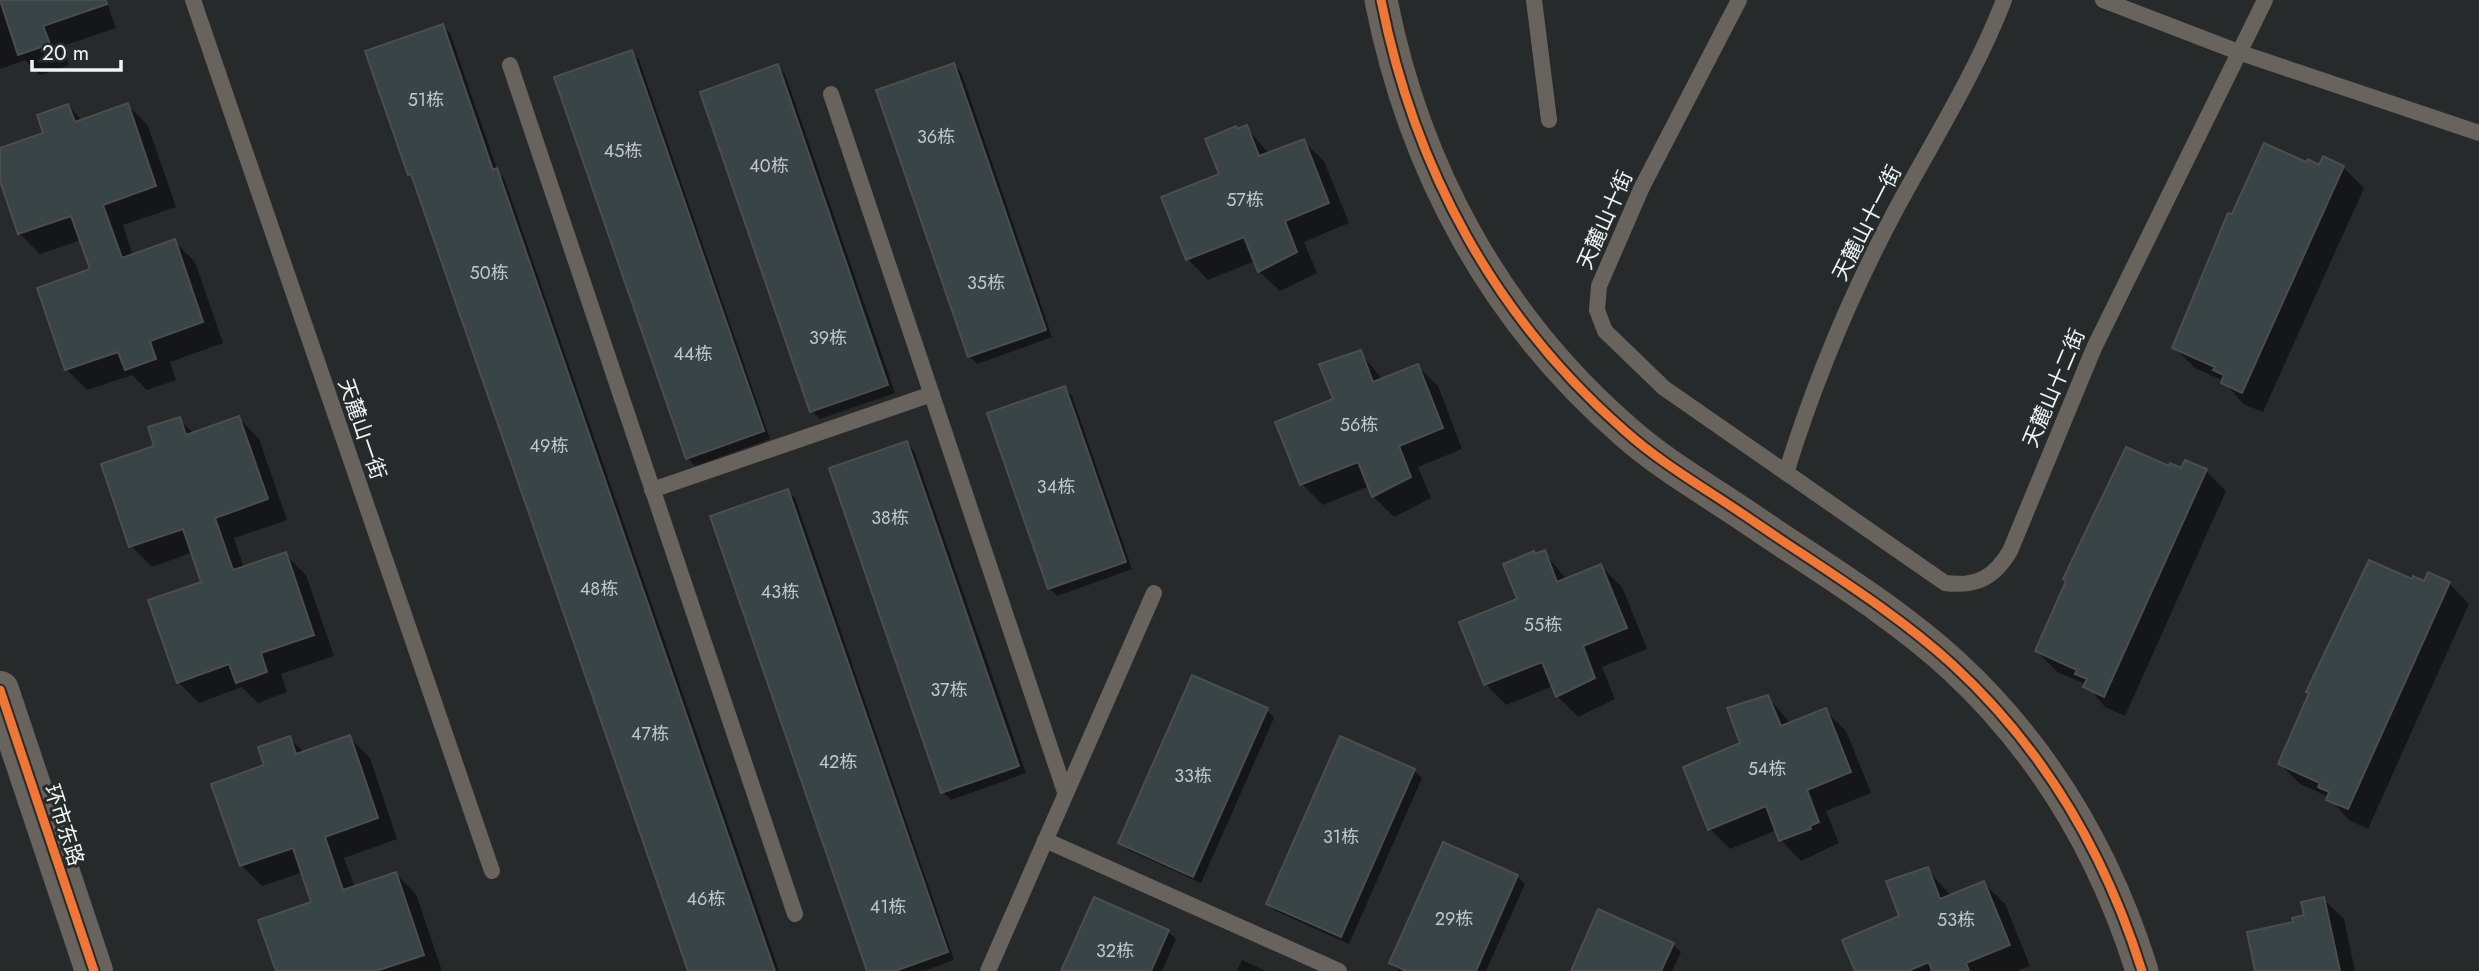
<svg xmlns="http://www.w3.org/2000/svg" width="2479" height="971" font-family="Jost,'Noto Sans SC',sans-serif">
  <rect width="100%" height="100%" fill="#272a2b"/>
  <!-- shadow -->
  <path fill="#0007" d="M0,0H106L116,28L63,46L69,65L40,75L25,60L0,69Z
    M443,26L450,33L498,172L504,178L779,971H689L415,179L410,174Z
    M631,52L639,60L770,439L695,466L687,458Z
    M953,65L961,72L1052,337L977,364L969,356Z
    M777,66L785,74L895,393L820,419L812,411L702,93Z
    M128,105L148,126L176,207L123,225L133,256L174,241L195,262L223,343L170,362L176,380L147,390L132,375L87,390L66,369L92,270L81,240L40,254L20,234L0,176V150L45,134L68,106L83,121Z
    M1246,127L1269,154L1303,141L1324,161L1349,223L1304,242L1317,273L1280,291L1259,271L1255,261L1208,280L1188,259L1238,131Z
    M2307,165L2343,167L2364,188L2263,412L2243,404L2224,381L2195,368L2174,347L2233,216Z
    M1360,352L1383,380L1417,366L1438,386L1462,449L1418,467L1431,498L1394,517L1373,496L1369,486L1323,505L1302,484L1278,423L1335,400L1321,365Z
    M1064,388L1072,396L1132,569L1057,596L1049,588Z
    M239,418L259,439L287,520L234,538L244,568L285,554L306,575L334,656L281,674L287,692L258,703L242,687L199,703L178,682L204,583L193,552L152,567L131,546L156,447L179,419L194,434Z
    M907,443L914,451L1026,773L951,800L943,792Z
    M2182,470L2206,471L2226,491L2125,716L2105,707L2086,684L2057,672L2037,651Z
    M787,491L795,498L954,960L924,971H869Z
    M1544,552L1567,580L1601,566L1622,587L1647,649L1602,667L1615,699L1578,717L1557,696L1553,686L1506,705L1486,684L1536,556Z
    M2413,581L2449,583L2469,604L2368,829L2349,820L2329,797L2300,784L2280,764Z
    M1768,697L1791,724L1825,710L1846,731L1871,793L1826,811L1839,843L1801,861L1781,840L1777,830L1730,849L1710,829L1743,744L1729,709Z
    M1267,710L1274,718L1201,883L1128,850L1120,843Z
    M349,737L370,758L397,839L344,858L355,888L396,874L416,894L442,971H278L314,903L303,872L262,886L241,865L267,766L289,738L305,753Z
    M1414,771L1422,778L1349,944L1276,911L1268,904Z
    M1927,869L1951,896L1984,883L2005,904L2030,966L2017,971H1857L1902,917L1888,882Z
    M1517,876L1525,884L1486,971H1399L1391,963Z
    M2323,899L2344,919L2355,971H2257L2295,923Z
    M1168,932L1176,939L1162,971H1063Z
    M1673,945L1681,952L1672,971H1573Z
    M1242,960L1266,971H1237Z"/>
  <!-- building -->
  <path fill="#394446" stroke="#4b4d4e" stroke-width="2" d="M0,0H106L107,4L43,26L50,44L18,55Z
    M443,24L493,170L497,168L775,971H688L411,174L408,175L365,51Z
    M632,50L764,431L686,459L554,77Z
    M954,63L1046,330L968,357L876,90Z
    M778,64L888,385L810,412L700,92Z
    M128,103L156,186L103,205L122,258L175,239L203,322L150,341L156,359L125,370L118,352L65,370L37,288L90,269L71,216L18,234L0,181V148L43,133L37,115L68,104L75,122Z
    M1247,125L1259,156L1304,139L1329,203L1285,221L1297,252L1258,272L1244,237L1186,260L1161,197L1219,174L1205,139L1236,126L1237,129Z
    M2264,143L2306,162L2308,159L2319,165L2323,156L2344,166L2242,393L2221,383L2224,375L2213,370L2215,367L2172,348L2228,213L2232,214Z
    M1361,350L1373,382L1418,364L1443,428L1399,446L1411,477L1372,497L1358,462L1300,485L1275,422L1333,399L1319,364Z
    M1065,386L1126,562L1048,589L987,413Z
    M239,416L268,499L215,518L233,570L286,552L314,635L261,653L267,672L236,683L229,664L177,683L148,600L201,582L183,529L129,547L101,464L154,446L148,427L180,417L186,435Z
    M907,441L1019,766L941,793L829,468Z
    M2126,447L2169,466L2170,463L2181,468L2185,460L2207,469L2104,697L2083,687L2087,679L2075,674L2077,670L2035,651L2066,581L2063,579Z
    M788,489L948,952L895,971H867L710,516Z
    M1545,550L1557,582L1601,564L1627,628L1583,646L1595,678L1556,697L1542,662L1484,685L1459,622L1517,599L1503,564L1534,551L1535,554Z
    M2369,560L2412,579L2413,576L2424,581L2428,572L2450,582L2348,809L2326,800L2329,792L2318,787L2320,783L2278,764L2309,693L2306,692Z
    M1192,675L1268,708L1193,877L1118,843Z
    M1768,695L1781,726L1826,708L1851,772L1807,790L1819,822L1810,826L1811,829L1779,841L1766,806L1708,830L1683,767L1740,743L1727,708Z
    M350,735L378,818L325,837L343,890L396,872L424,955L376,971H276L258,920L311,902L293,848L240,866L211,784L264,765L258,747L290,736L296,754Z
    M1340,736L1415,769L1341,937L1266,904Z
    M1443,842L1518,875L1476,971H1406L1389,963Z
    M1928,867L1940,899L1984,881L2010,945L1966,963L1969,971H1932L1929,962L1908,971H1855L1842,940L1899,916L1886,881Z
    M1094,897L1169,930L1151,971H1061Z
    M2324,897L2340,971H2255L2247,932L2293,922L2292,918L2304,915L2301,902Z
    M1598,909L1674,943L1661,971H1571Z"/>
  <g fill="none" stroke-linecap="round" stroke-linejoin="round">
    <!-- service -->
    <path stroke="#69635e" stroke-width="16" d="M193,0L492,871
      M1534,0L1549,120
      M1739,0L1642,187L1599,286L1597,310L1605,331L1664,388L1945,583C1976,587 1994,578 2010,551L2094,348L2265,0
      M2103,0L2241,53L2479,133
      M510,65L795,914
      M831,94L1065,792
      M1786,473C1814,383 1850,296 1894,213C1932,142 1975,75 2004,0
      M652,490L932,394
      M1045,840L1339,971
      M988,971L1154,593"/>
    <!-- minor -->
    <path stroke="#69635e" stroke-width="33" d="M1381,0C1414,168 1495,318 1625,431C1664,466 1713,493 1756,523C1822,568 1894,611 1953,665C2044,749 2105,853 2142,971"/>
    <!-- tertiary -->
    <path stroke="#69635e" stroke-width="38" d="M0,690L94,971"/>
    <!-- cycleway casing -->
    <g stroke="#262b2c" stroke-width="13">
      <path id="cycleway" d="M1381,0C1414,168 1495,318 1625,431C1664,466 1713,493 1756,523C1822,568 1894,611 1953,665C2044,749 2105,853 2142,971
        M0,690L94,971"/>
    </g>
    <!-- cycleway -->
    <use href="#cycleway" stroke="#f07635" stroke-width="9"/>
  </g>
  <g text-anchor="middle" stroke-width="6" stroke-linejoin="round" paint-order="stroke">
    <!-- number labels -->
    <g font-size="18" fill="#c2c8c9">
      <text x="426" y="106">51栋</text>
      <text x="936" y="143">36栋</text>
      <text x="623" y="157">45栋</text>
      <text x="769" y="172">40栋</text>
      <text x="1245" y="206">57栋</text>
      <text x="489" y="279">50栋</text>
      <text x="986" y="289">35栋</text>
      <text x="828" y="344">39栋</text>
      <text x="693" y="360">44栋</text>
      <text x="1359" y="431">56栋</text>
      <text x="549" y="452">49栋</text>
      <text x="1056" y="493">34栋</text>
      <text x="890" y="524">38栋</text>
      <text x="599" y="595">48栋</text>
      <text x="780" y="598">43栋</text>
      <text x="1543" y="631">55栋</text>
      <text x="949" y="696">37栋</text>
      <text x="650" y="740">47栋</text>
      <text x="838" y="768">42栋</text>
      <text x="1767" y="775">54栋</text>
      <text x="1193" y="782">33栋</text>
      <text x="1341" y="843">31栋</text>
      <text x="706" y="905">46栋</text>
      <text x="888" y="913">41栋</text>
      <text x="1454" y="925">29栋</text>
      <text x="1956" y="926">53栋</text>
      <text x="1115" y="957">32栋</text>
    </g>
    <!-- street labels -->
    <g font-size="21" fill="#f0f4f5" stroke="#262b2c">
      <text transform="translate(1605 220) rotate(-66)" y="7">天麓山十街</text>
      <text transform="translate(1867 223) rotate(-63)" y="7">天麓山十一街</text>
      <text transform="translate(2054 388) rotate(-67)" y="7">天麓山十二街</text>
      <text transform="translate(362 429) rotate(71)" y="7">天麓山一街</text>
      <text transform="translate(64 825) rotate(72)" y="7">环市东路</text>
    </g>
  </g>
  <!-- scale -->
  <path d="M32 60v10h89v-10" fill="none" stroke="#f0f4f5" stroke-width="3.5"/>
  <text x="42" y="60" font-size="21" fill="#f0f4f5" stroke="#262b2c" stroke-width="5" paint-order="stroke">20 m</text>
</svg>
